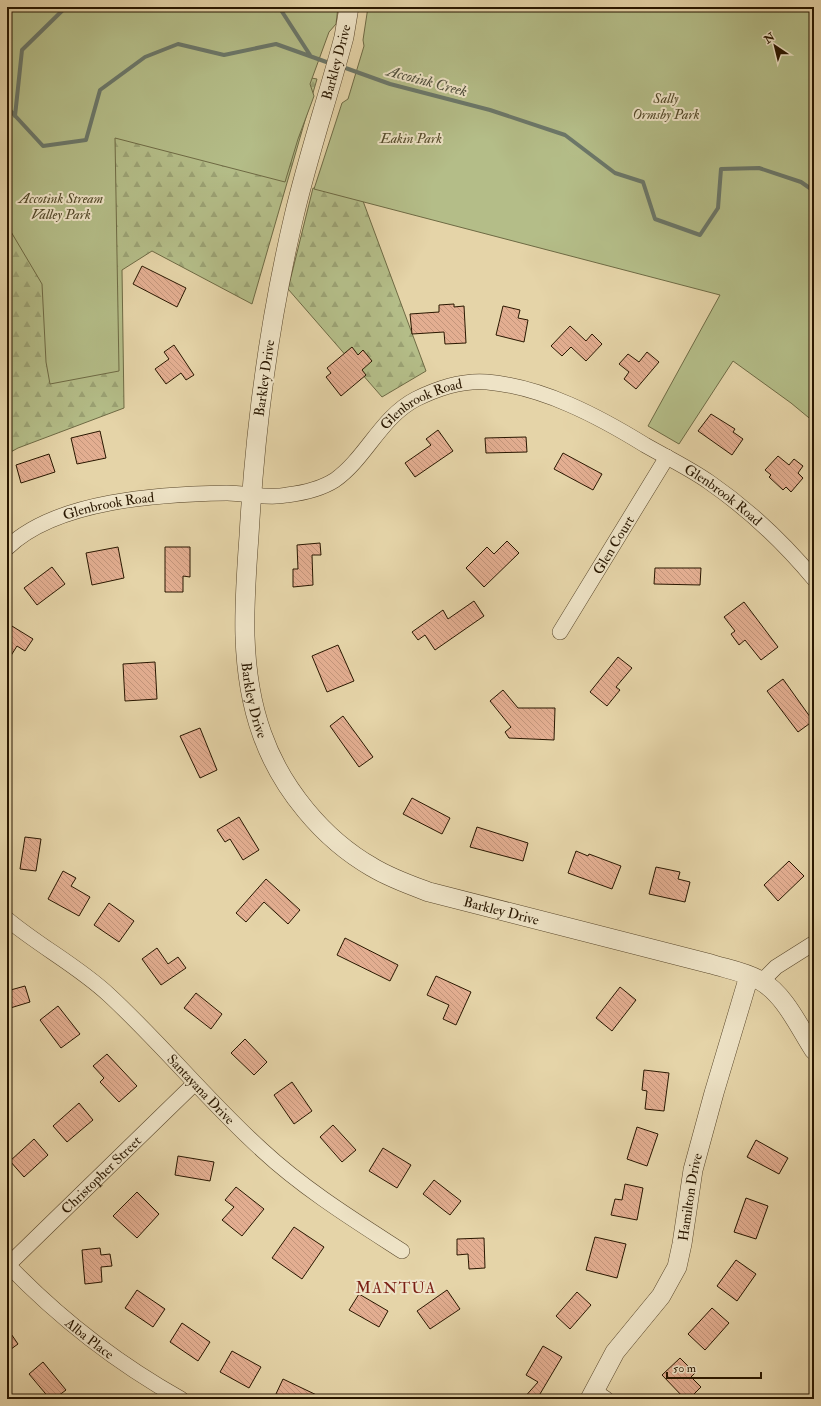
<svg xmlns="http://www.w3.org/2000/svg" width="821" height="1406" font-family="'IM FELL Double Pica',serif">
  <defs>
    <pattern id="forest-firs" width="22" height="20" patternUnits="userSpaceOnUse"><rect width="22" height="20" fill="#b4bd88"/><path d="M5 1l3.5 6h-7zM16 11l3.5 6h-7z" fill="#9ba274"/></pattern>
    <pattern id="building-back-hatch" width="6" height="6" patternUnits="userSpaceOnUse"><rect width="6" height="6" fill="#e3ae91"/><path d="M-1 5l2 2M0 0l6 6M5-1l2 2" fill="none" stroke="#c3957b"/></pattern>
  </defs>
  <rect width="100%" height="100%" fill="#e5d4a8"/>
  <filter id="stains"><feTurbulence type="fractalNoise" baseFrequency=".005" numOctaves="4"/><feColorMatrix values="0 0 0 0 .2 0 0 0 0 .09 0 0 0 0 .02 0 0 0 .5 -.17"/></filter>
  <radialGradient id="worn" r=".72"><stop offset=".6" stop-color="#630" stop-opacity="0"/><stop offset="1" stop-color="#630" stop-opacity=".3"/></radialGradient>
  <!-- forest -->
  <path fill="url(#forest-firs)" stroke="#6e6a44" d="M266,70L317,79L252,304L152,251L122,270L124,408L18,448L7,454V126L107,94Z
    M313,188L363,201L426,371L382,397L288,289Z"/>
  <!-- park -->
  <path fill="#b4bd88" stroke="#6e6a44" d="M7,7H338L336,24L329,32L310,84L314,96L298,139L285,182L115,138L119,371L50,384L46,362L42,284L7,225Z
    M368,7H814V422L791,403L733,361L679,444L648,426L720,295L314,189L342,103L348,99L364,46L363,40Z"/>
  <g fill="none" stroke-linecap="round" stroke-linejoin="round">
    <!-- stream -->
    <path stroke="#6b7769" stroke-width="4" d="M279,7L310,55
      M340,66L390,84L490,110L565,135L615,173L643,182L655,219L700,235L718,208L721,169L759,168L801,182L814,191
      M7,107L43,146L86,140L100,90L145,57L178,44L224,55L276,44L332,64
      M15,116L22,50L66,7"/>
  </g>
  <!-- building -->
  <path fill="url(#building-back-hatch)" stroke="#291700" d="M142,266L186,288L177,307L133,284Z
    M454,304V307L464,306L466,343L445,344L444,332L412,334L410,314L439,312V305Z
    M503,306L520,310L518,318L528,320L524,342L496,335Z
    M570,326L586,341L592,334L602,344L586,361L571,347L562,356L551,346Z
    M174,345L194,375L186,380L181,373L166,384L155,369L169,359L164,352Z
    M352,347L358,355L363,350L372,361L362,370L366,375L341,396L326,377L331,373L327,368Z
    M647,352L659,362L636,389L624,379L629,372L619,364L628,354L639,362Z
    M711,414L735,429L733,432L743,439L732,455L698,431Z
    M438,430L453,451L415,477L405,463L431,445L426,439Z
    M100,431L106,458L77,464L71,438Z
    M526,437L527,452L486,453L485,438Z
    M563,453L602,474L593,490L554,469Z
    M49,454L55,472L21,483L16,465Z
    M778,456L789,465L794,459L803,466L798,473L803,478L791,492L786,487L783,490L769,477L771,475L765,470Z
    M507,541L519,553L484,587L466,568L487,547L494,554Z
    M320,543L321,555H312L313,585L293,587V569H298L297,545Z
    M118,547L124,578L92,585L86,553Z
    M165,547H190V577L183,576V592H165Z
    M52,567L65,584L37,605L24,588Z
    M655,568H701L700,585L654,584Z
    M474,601L484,616L435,650L425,635L418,640L412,632L443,610L448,619Z
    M744,602L778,647L761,660L745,640L739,645L731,634L735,631L724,617Z
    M7,623L33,639L25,651L17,646L7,662Z
    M338,645L354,681L327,692L312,656Z
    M618,657L632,668L616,687L620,690L607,706L590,692Z
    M155,662L157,699L125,701L123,664Z
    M783,679L813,721L798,732L767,691Z
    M503,690L518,708H555L554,740L509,738L505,732L511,727L490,701Z
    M343,716L373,757L359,767L330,726Z
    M200,728L217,770L200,778L180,736Z
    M412,798L450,818L442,834L403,814Z
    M239,817L259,850L243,860L230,839L225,842L217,830Z
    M477,827L528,843L523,861L470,847Z
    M25,837L41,839L36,871L20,869Z
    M576,851L588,856L589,854L621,866L612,889L568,873Z
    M789,861L804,876L778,901L764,885Z
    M656,867L680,872L678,879L690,882L685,902L649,894Z
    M63,871L76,878L71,886L90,897L79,916L48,899Z
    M266,879L300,910L288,924L264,902L246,922L236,913Z
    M109,903L134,921L119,942L94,925Z
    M345,938L398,965L390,981L337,955Z
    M157,948L168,964L178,957L186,968L161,985L142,959Z
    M436,976L471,992L456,1025L443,1019L449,1005L427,995Z
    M25,986L30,1002L7,1009V991Z
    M620,987L636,1000L612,1031L596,1018Z
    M196,993L222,1014L211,1029L184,1008Z
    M58,1006L80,1034L61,1048L40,1020Z
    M245,1039L267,1062L254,1075L231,1053Z
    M107,1054L137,1086L119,1102L100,1082L104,1078L93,1066Z
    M644,1070L669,1073L664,1111L645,1109L647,1091L642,1090Z
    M292,1082L312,1111L294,1124L274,1095Z
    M79,1103L93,1120L67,1142L53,1126Z
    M333,1125L356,1150L342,1162L320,1137Z
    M637,1127L658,1134L647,1166L627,1159Z
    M34,1139L48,1155L24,1177L10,1161Z
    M756,1140L788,1158L779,1174L747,1157Z
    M383,1148L411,1165L397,1188L369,1171Z
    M178,1156L214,1162L210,1181L175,1175Z
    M434,1180L461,1201L450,1215L423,1194Z
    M625,1184L643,1188L637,1220L611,1215L615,1199L622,1200Z
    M236,1187L264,1209L242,1236L222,1220L234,1207L225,1200Z
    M137,1192L159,1214L137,1238L113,1216Z
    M746,1198L768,1206L756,1239L734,1232Z
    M294,1227L324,1247L302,1279L272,1258Z
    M595,1237L626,1244L617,1278L586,1270Z
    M484,1238L485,1268L469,1269L468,1254L457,1255V1239Z
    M100,1248L101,1255L110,1254L112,1266L101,1267L102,1282L85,1284L82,1250Z
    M736,1260L756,1274L737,1301L717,1286Z
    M137,1290L165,1309L153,1327L125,1308Z
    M447,1290L460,1309L430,1329L417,1311Z
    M577,1292L591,1305L570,1329L556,1316Z
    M359,1294L388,1311L379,1327L349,1310Z
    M712,1308L729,1323L705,1350L688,1334Z
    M182,1323L210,1342L198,1361L170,1342Z
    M7,1328L18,1344L7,1352Z
    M543,1346L562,1357L537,1399H523L538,1382L526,1375Z
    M232,1351L261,1367L249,1388L220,1372Z
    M680,1358L695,1373L691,1377L701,1387L689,1399H685L662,1375Z
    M43,1362L66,1390L54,1399H50L29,1374Z
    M283,1379L325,1399H281L275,1396Z"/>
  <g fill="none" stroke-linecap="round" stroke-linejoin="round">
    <!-- minor casing -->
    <g stroke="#58462a" stroke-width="16">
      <g id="minor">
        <path id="s1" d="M7,548C56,500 161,494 227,493C246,493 267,499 287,495C303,493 321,489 335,480C366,458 381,417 416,399C438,388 462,380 487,382C543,387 598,416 645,445C666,457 689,468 709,482C748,509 784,543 814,579"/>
        <path id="s2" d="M560,632L667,457"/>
        <path id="s3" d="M7,919C39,946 78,966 109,995C162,1044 208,1101 262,1150C304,1189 354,1220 402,1251"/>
        <path d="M762,981L776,967L814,943"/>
        <path id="s4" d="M8,1265C60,1319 115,1362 181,1399"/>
        <path id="s5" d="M7,1266L194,1084"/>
        <path d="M594,1391L606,1399"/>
      </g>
    </g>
    <!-- tertiary casing -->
    <g stroke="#58462a" stroke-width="20">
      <g id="tertiary">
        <path id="s6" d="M349,7L344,37C328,97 308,156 294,216C269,322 255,428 249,536C244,603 239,670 262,734C281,788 323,839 372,867C390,878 410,885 429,892L711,964C727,969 746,972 761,981C785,995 799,1027 814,1050"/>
        <path id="s7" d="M590,1399L615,1352L661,1296L677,1267L682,1244L693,1170L714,1093L749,976"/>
      </g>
    </g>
    <!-- minor -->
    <use href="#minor" stroke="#eee3c6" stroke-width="15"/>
    <!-- tertiary -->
    <use href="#tertiary" stroke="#eee3c6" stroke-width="19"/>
  </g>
  <g text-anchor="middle" stroke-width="4" stroke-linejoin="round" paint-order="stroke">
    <!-- street labels -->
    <g font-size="14" fill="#291700" stroke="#eee3c6">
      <text transform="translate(336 62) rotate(-75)" y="5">Barkley Drive</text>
      <text transform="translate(264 378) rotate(-82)" y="5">Barkley Drive</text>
      <text dy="5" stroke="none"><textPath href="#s1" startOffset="460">Glenbrook Road</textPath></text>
      <text dy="5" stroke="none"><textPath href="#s1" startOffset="796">Glenbrook Road</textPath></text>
      <text dy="5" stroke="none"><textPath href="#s1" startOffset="112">Glenbrook Road</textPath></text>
      <text dy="5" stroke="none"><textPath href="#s2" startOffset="102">Glen Court</textPath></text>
      <text dy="5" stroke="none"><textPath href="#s6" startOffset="705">Barkley Drive</textPath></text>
      <text dy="5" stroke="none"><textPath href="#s6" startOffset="1053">Barkley Drive</textPath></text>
      <text dy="5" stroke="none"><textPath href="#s3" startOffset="259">Santayana Drive</textPath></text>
      <text dy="5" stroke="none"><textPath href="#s5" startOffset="131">Christopher Street</textPath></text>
      <text dy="5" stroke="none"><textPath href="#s7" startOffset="230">Hamilton Drive</textPath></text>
      <text dy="5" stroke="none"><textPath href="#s4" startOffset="110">Alba Place</textPath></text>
    </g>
    <!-- park labels -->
    <g font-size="14" font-style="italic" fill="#534929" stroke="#eee3c6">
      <text x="666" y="103">Sally<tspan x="666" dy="16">Ormsby Park</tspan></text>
      <text x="411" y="143">Eakin Park</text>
      <text x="61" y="203">Accotink Stream<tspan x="61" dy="16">Valley Park</tspan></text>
    </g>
    <!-- water labels -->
    <g font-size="15" font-style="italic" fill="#504f3d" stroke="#eee3c6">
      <text transform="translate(427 81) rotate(15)" y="5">Accotink Creek</text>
    </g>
    <!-- quarter labels -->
    <g font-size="16" letter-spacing="1" fill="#7a1f14" stroke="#eee3c6">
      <text x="396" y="1293">MANTUA</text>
    </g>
  </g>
  <!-- margin -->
  <rect width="821" height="1406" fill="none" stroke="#e5d4a8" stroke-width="24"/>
  <rect x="8" y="8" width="805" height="1390" fill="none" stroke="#291700" stroke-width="2"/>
  <rect x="12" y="12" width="797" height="1382" fill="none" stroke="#291700"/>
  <!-- north arrow -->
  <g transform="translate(775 46) rotate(325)" stroke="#eee3c6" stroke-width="3" paint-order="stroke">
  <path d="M0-3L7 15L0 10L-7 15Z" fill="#291700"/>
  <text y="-6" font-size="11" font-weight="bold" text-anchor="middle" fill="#291700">N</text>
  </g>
  <!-- scale -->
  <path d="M667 1372v6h94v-6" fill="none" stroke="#291700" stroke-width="2"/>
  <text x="673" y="1372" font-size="12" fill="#291700" stroke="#eee3c6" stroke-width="3" paint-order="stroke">50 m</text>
  <rect width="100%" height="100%" filter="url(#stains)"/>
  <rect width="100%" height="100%" fill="url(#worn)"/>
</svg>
